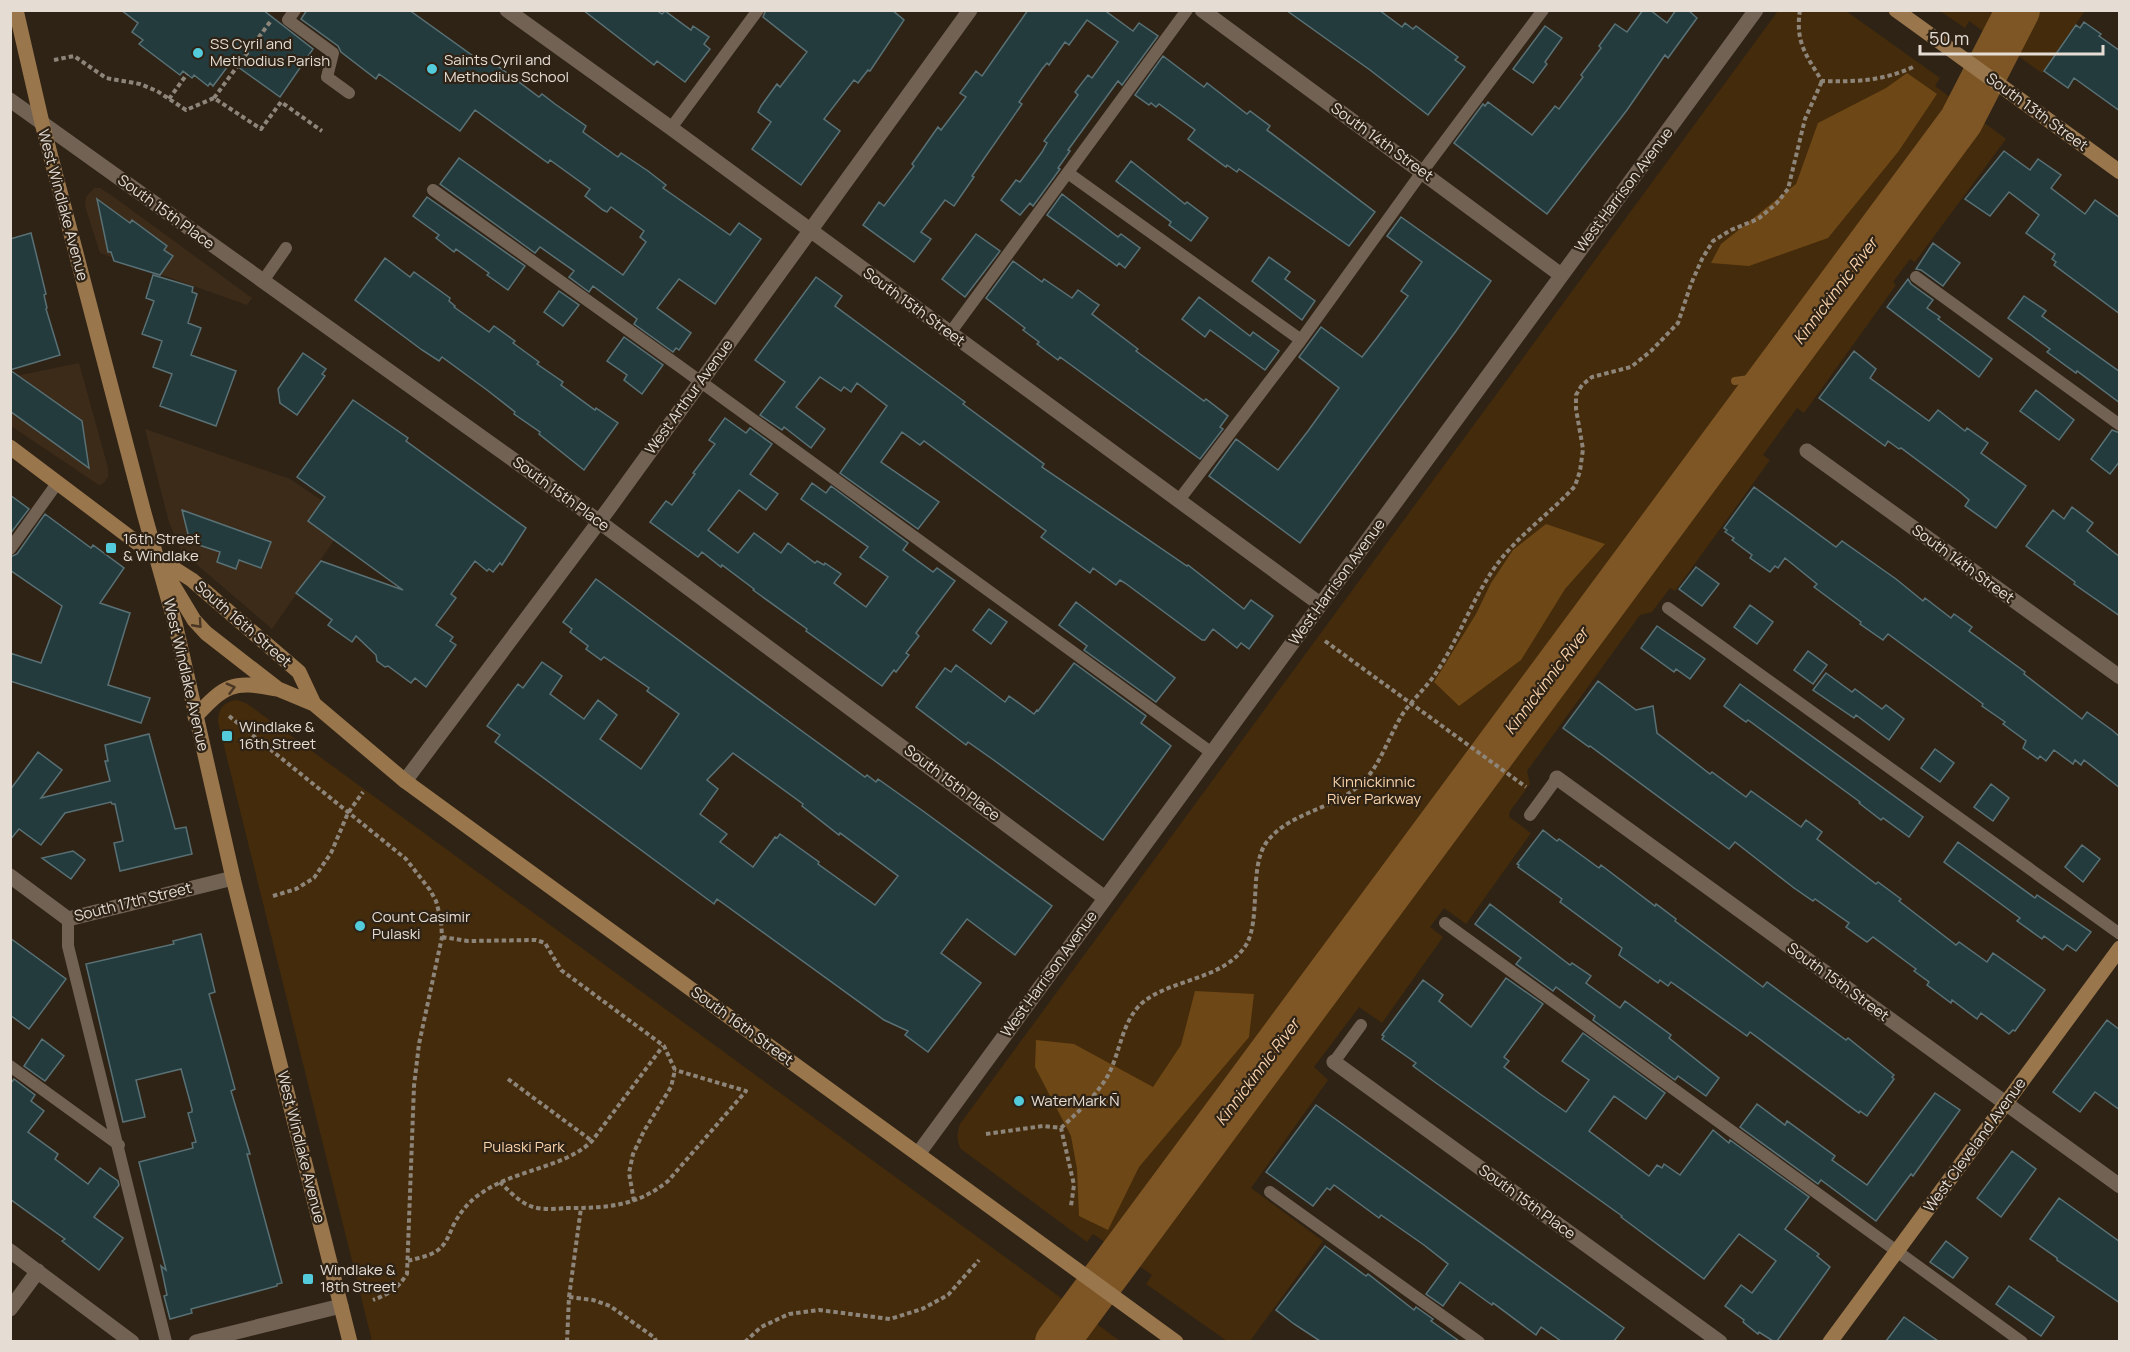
<svg xmlns="http://www.w3.org/2000/svg" width="2130" height="1352" font-family="Manrope,sans-serif">
  <rect width="100%" height="100%" fill="#2f2316"/>
  <!-- built -->
  <path fill="#3c2b19" d="M94,188H100L111,195L252,298L247,305L100,253L85,206L86,197Z
    M79,363L108,468V477L104,483L99,485L11,426V377Z
    M145,429L290,479L349,519L272,629L181,551L169,522Z"/>
  <!-- green -->
  <path fill="#442b0b" d="M1778,11H1846L1940,78L1935,86L2006,139L1915,262L1910,259L1893,282L1896,285L1804,413L1797,408L1763,455L1770,460L1675,591L1670,588L1652,612L1640,615L1527,771L1530,784L1510,811L1509,817L1531,833L1466,924L1444,908L1430,927L1443,937L1382,1023L1359,1007L1314,1067L1328,1080L1251,1188L1323,1241L1250,1341H1227L1146,1284L1152,1275L1093,1234L1087,1242L961,1149C956,1140 957,1134 960,1124Z
    M1940,11H2085L2042,73L1969,21L1965,28Z
    M236,700L246,703L1120,1341H372L218,722C219,709 222,703 236,700Z"/>
  <!-- forest -->
  <path fill="#6e4716" d="M1907,73L1937,94L1898,152L1828,238L1749,266L1711,263L1721,244L1796,184L1818,123L1886,88Z
    M1546,524L1605,544L1565,589L1521,660L1459,706L1434,682L1476,614L1491,583L1513,550Z
    M1195,991L1254,994L1249,1037L1139,1167L1108,1230L1079,1216L1077,1169L1071,1136L1035,1067L1036,1040L1074,1044L1153,1087L1181,1045Z"/>
  <g fill="none" stroke-linecap="round" stroke-linejoin="round">
    <!-- stream -->
    <path stroke="#7e5626" stroke-width="8" d="M1735,381L1772,376"/>
    <!-- river -->
    <path stroke="#7e5626" stroke-width="44" d="M1057,1342L1961,121L2018,10"/>
  </g>
  <!-- building -->
  <path fill="#243b3e" stroke="#597175" stroke-width="1.5" fill-rule="evenodd" d="M121,10H263L313,49L280,97L231,62L213,86L210,83L208,86L194,75L192,78L183,71L180,75L139,44L143,40L132,32L138,23Z
    M307,10H409L483,63L487,58L539,97L542,94L555,104L586,126L583,132L615,155L618,157L621,153L648,171L666,185L663,188L730,235L739,223L761,239L715,304L679,279L657,308L691,333L679,350L676,348L673,352L634,324L637,319L593,286L589,292L569,277L574,271L540,247L535,253L440,184L459,158L623,275L646,242L640,237L644,231L611,207L607,212L603,210L585,196L590,189L550,160L548,163L475,110L460,131L379,74L376,79L341,52L338,46L301,19Z
    M583,10H656L662,14L665,11L691,30L693,26L709,37L704,44L710,49L685,82L657,61L654,65Z
    M766,10H892L904,20L870,71L868,70L858,83L854,80L824,119L840,131L801,185L752,149L771,122L758,112L761,106L777,84L780,87L807,52L763,17Z
    M1028,10H1104L1133,31L1139,23L1158,36L1122,85L1118,81L1068,150L1070,151L1058,168L1060,169L1033,206L1030,203L1020,215L1001,200L1016,180L1020,182L1042,152L1047,143L1044,141L1078,95L1075,92L1088,75L1092,78L1118,42L1087,20L1069,45L1065,42L1049,65L1047,63L1042,69L1019,102L1022,104L972,176L974,177L954,206L945,200L921,232L931,239L914,262L863,225L879,202L884,206L914,166L912,164L938,127L941,130L966,97L960,93L976,71L982,76Z
    M1286,10H1379L1402,27L1405,23L1413,29L1416,26L1458,57L1455,60L1465,67L1428,115L1370,70Z
    M1643,10H1650L1667,23L1676,10H1688L1697,18L1668,58L1665,55L1627,110L1547,214L1454,143L1483,104L1485,106L1488,102L1532,135L1555,106L1559,109L1583,77L1581,75L1601,48L1599,46L1615,24L1627,32Z
    M2084,22L2101,34L2099,36L2120,51V111L2074,78L2068,88L2044,71L2076,25L2080,28Z
    M1545,26L1562,38L1545,62L1547,64L1533,83L1513,69Z
    M1163,56L1204,87L1207,83L1247,114L1250,111L1270,126L1267,130L1375,212L1349,246L1239,169L1237,172L1227,165L1226,167L1188,139L1195,130L1159,104L1156,107L1151,103L1149,105L1135,95Z
    M2004,151L2030,170L2038,159L2061,175L2051,188L2085,214L2095,200L2120,218V314L2054,265L2056,262L2052,259L2055,254L2026,233L2039,215L2009,192L1990,216L1965,199Z
    M1131,161L1185,204L1187,202L1208,218L1191,241L1169,225L1171,222L1116,181Z
    M1062,194L1118,237L1121,234L1140,248L1125,268L1119,263L1117,266L1047,215Z
    M427,197L525,266L508,290L487,275L489,273L456,249L454,252L436,238L439,235L413,216Z
    M97,199L130,223L132,220L167,246L164,250L173,256L160,275L114,261L111,252H108Z
    M1401,217L1491,281L1456,331L1300,543L1209,476L1236,439L1278,470L1308,431L1339,388L1299,357L1321,327L1362,357L1376,339L1408,296L1401,291L1422,262L1387,236Z
    M31,233L46,294L44,295L47,308L46,309L60,355L10,370V239Z
    M976,234L1000,251L965,297L942,279Z
    M1933,243L1960,263L1943,286L1921,270L1916,269Z
    M1269,257L1290,272L1285,279L1315,301L1302,320L1252,281Z
    M385,258L410,277L414,272L450,298L449,301L455,306L454,307L489,332L494,326L515,341L513,343L539,362L537,364L563,382L561,385L595,410L596,408L618,423L584,470L539,434L540,432L514,414L515,412L487,390L442,357L439,361L422,350L355,300Z
    M1013,261L1042,282L1044,279L1072,298L1078,290L1093,301L1099,305L1092,314L1138,349L1136,351L1204,401L1206,399L1228,416L1220,427L1223,429L1200,459L1060,357L1058,360L1037,344L1039,342L1023,330L1025,328L986,298Z
    M153,275L193,287L192,292L197,294L188,323L201,328L191,355L236,371L216,426L160,406L172,374L153,367L162,341L142,334L154,301L146,298Z
    M816,277L842,296L835,306L965,402L963,404L1044,464L1042,467L1187,566L1188,565L1244,609L1251,600L1273,616L1249,649L1241,643L1237,648L1213,629L1205,640H1202L1125,583L1120,580L1116,585L1093,568L1090,573L1041,537L1046,531L924,441L920,445L902,432L881,462L939,502L918,529L840,473L887,406L857,383L851,392L844,387L841,391L820,377L796,407L825,429L811,448L784,427L782,430L760,415L785,382L755,360Z
    M1908,279L1911,284L1933,300L1927,308L1940,317L1938,319L1992,359L1979,377L1887,307Z
    M559,291L579,305L563,326L544,312Z
    M2024,296L2046,311L2042,316L2120,372V403L2077,371L2076,373L2047,352L2050,349L2008,318Z
    M1199,297L1250,336L1253,332L1279,351L1265,370L1210,330L1205,337L1182,319Z
    M624,337L663,365L642,394L624,380L627,375L607,361Z
    M1854,351L1876,369L1870,378L1929,421L1938,410L1965,431L1967,428L1988,443L1981,453L2026,486L1996,528L1965,506L1969,500L1960,492L1901,448L1899,449L1888,441L1885,446L1819,398Z
    M303,353L326,369L322,374L325,376L297,415L280,403L278,389Z
    M10,370L82,421L89,468L10,411Z
    M2036,390L2074,420L2059,440L2020,411Z
    M353,400L408,438L406,441L526,528L502,565L500,563L493,572L489,569L487,571L475,561L451,594L456,598L436,625L453,637L450,641L456,645L426,687L415,678L411,683L388,666L385,667L377,661L376,655L356,636L352,642L328,625L332,620L296,593L321,561L403,590L308,521L325,497L297,477Z
    M725,418L746,433L750,428L772,444L750,474L778,494L766,510L739,490L708,530L738,553L754,533L781,553L788,543L815,563L817,561L824,565L825,563L841,574L834,583L866,607L888,577L860,557L868,547L801,499L812,483L826,493L831,486L908,543L903,550L933,572L937,568L955,581L916,633L919,636L906,653L909,655L896,672L894,670L882,686L806,631L807,629L753,590L754,589L722,565L721,567L702,552L698,557L650,522L666,501L672,505L695,474L693,473L715,444L709,440Z
    M2112,430L2120,433V461L2110,474L2091,459Z
    M1754,487L1836,547L1842,541L1896,579L1923,601L1925,598L1951,618L1954,614L1972,627L1969,631L2025,672L2024,674L2082,719L2087,712L2112,730L2120,737V788L2084,760L2081,765L2075,760L2073,764L2054,750L2046,761L2040,756L2038,759L2023,748L2026,741L2003,724L2005,722L1982,706L1983,704L1888,634L1883,640L1860,624L1861,622L1814,587L1817,584L1785,558L1778,568L1775,566L1770,572L1750,558L1752,555L1732,540L1734,538L1725,532L1727,530L1724,528Z
    M10,495L29,509L10,534Z
    M2072,507L2093,523L2087,531L2120,557V616L2074,584L2075,582L2026,546L2053,510L2064,519Z
    M182,510L271,542L261,568L239,560L236,569L217,562L220,552L196,544L198,538L188,534Z
    M45,514L91,548L93,545L124,568L100,603L130,613L108,685L150,698L141,723L10,681V653L41,663L62,606L10,570V557L17,554Z
    M1696,567L1719,584L1702,606L1679,589Z
    M596,579L784,718L865,777L867,775L876,782L878,779L923,811L1052,906L1015,955L967,919L941,953L981,983L928,1052L905,1035L908,1031L884,1020L717,899L714,904L495,742L500,735L487,726L518,684L523,688L542,662L562,676L550,694L584,719L598,700L617,715L600,739L641,769L679,714L647,691L649,688L604,657L601,660L586,649L588,646L570,632L572,629L563,622ZM733,753L803,804L802,806L839,835L840,833L898,876L875,905L818,864L819,862L780,834L777,838L775,837L753,867L720,842L727,834L700,814L718,789L707,780Z
    M1076,602L1175,678L1156,702L1084,650L1087,646L1059,625Z
    M1750,605L1773,622L1757,644L1734,627Z
    M989,609L1007,622L991,644L973,630Z
    M1657,626L1705,659L1690,679L1676,669L1674,672L1641,648Z
    M1808,651L1827,665L1813,684L1794,670Z
    M1074,663L1146,716L1141,723L1171,746L1103,840L995,761L968,742L966,745L916,707L945,668L951,672L956,665L1005,702L1009,696L1034,714L1037,710L1038,711Z
    M1826,673L1852,692L1855,689L1882,709L1886,705L1904,719L1889,740L1856,715L1854,718L1813,690Z
    M1598,681L1636,710L1653,706L1657,733L1710,774L1712,772L1746,797L1751,791L1801,827L1806,820L1822,832L1817,839L1876,884L1878,882L1901,899L1899,901L1956,945L1959,942L1987,962L1993,953L2045,990L2015,1031L2013,1030L2009,1034L1981,1013L1977,1019L1952,1000L1951,1003L1927,985L1929,982L1914,971L1916,969L1873,937L1867,942L1846,927L1849,923L1815,899L1813,901L1794,888L1735,842L1729,849L1590,746L1589,747L1563,728Z
    M1740,684L1923,817L1909,837L1883,818L1881,820L1859,803L1860,802L1748,720L1746,722L1724,706Z
    M149,734L175,829L186,827L192,854L120,871L114,843L123,841L115,804H112L111,802L65,813L41,845L19,829L10,840V790L38,752L62,770L41,798L110,781L105,761H108L105,745Z
    M1935,749L1954,763L1940,782L1921,768Z
    M1991,784L2009,798L1993,821L1974,807Z
    M1543,830L1557,841L1559,839L1599,868L1601,865L1655,906L1656,904L1676,919L1675,921L1763,987L1767,982L1846,1040L1848,1038L1894,1075L1892,1077L1894,1079L1867,1116L1860,1111L1859,1113L1750,1032L1747,1036L1671,982L1668,986L1660,980L1658,983L1619,955L1622,948L1560,902L1562,899L1518,867L1519,865L1517,864Z
    M1958,842L2035,898L2037,895L2091,932L2076,951L2067,945L2063,950L2044,936L2042,939L2017,921L2020,918L1944,862Z
    M2082,845L2100,859L2083,882L2065,867Z
    M73,851L85,860L71,879L42,858Z
    M1490,904L1570,965L1572,963L1591,976L1586,983L1620,1008L1625,1001L1671,1035L1669,1038L1719,1078L1706,1096L1678,1076L1675,1080L1593,1020L1595,1016L1556,987L1553,991L1516,964L1521,958L1475,924Z
    M201,934L215,992L209,994L235,1089L231,1091L250,1154H247L282,1283L277,1284V1286L191,1309L192,1313L170,1319L164,1296L167,1295L161,1266L166,1270L139,1162L193,1148L192,1143L196,1142L188,1113L192,1112V1109L181,1069L136,1080L145,1117L123,1122L86,964L174,944L173,941Z
    M10,938L66,979L29,1029L10,1015Z
    M1506,978L1543,1004L1504,1057L1509,1061L1504,1067L1540,1094L1566,1112L1589,1080L1562,1061L1583,1033L1665,1093L1646,1119L1614,1096L1589,1131L1649,1176L1657,1165L1662,1168L1664,1164L1680,1175L1713,1130L1729,1143L1730,1140L1809,1197L1785,1229L1819,1254L1817,1256L1830,1267L1777,1341H1773L1759,1332L1758,1334L1743,1322L1744,1320L1725,1306L1741,1285L1752,1293L1776,1261L1739,1234L1704,1279L1621,1217L1622,1216L1436,1083L1413,1066L1416,1063L1382,1039L1384,1036L1382,1035L1423,980L1443,995L1439,1001L1471,1027Z
    M2107,1020L2120,1030V1110L2095,1092L2080,1112L2053,1092Z
    M42,1039L64,1056L45,1081L24,1066Z
    M14,1079L35,1095L31,1101L44,1111L28,1132L58,1154L55,1159L88,1184L100,1168L118,1181L119,1185L94,1217L123,1238L99,1270L62,1241L65,1239L10,1199V1084Z
    M1935,1093L1960,1110L1913,1176L1911,1174L1876,1221L1821,1180L1818,1184L1740,1127L1757,1104L1785,1125L1787,1121L1835,1156L1832,1160L1867,1185Z
    M1316,1105L1624,1328L1614,1341H1561L1541,1327L1536,1335L1493,1303L1492,1305L1460,1282L1443,1306L1426,1294L1448,1264L1424,1245L1381,1215L1379,1218L1334,1185L1330,1190L1327,1188L1313,1206L1266,1172Z
    M2012,1151L2036,1169L2001,1217L1977,1198Z
    M2059,1198L2120,1242V1303L2057,1260V1258L2030,1239Z
    M1946,1241L1968,1258L1953,1278L1930,1262Z
    M1325,1246L1366,1276L1368,1274L1414,1310L1416,1307L1433,1319L1431,1321L1459,1341H1320L1294,1324L1276,1310Z
    M2009,1286L2054,1317L2041,1336L1996,1304Z
    M1904,1317L1938,1341H1886Z"/>
  <g fill="none" stroke-linecap="round" stroke-linejoin="round">
    <!-- path -->
    <path stroke="#8e857a" stroke-width="4" stroke-dasharray="4.5 3" stroke-linecap="butt" d="M1800,10C1795,42 1806,55 1822,81C1855,82 1883,81 1913,67
      M54,60L74,56L106,78L140,84L157,91L186,110L214,98L261,129L281,102L322,131
      M214,98L270,22
      M169,99L187,74
      M1325,641L1526,787
      M229,716L406,859L430,890L436,901L441,920L442,937L419,1044L414,1086L407,1274C398,1288 389,1294 373,1300
      M273,896L296,889L314,878L331,853L348,813L363,792
      M442,937L468,941L536,940L545,943L561,970L664,1046L675,1070L671,1087L644,1131L633,1154L629,1173L634,1201
      M508,1079L592,1141
      M1061,1128C1078,1112 1095,1097 1107,1077C1120,1055 1121,1023 1141,1004C1170,978 1223,981 1246,945C1261,920 1249,867 1266,843C1289,811 1336,810 1364,781C1381,763 1389,736 1402,715C1412,700 1426,688 1436,673C1458,640 1471,602 1493,570C1515,537 1549,515 1575,486L1580,471L1583,449L1576,409V395L1582,385L1592,377L1631,367L1651,351L1678,323L1691,284L1702,259L1713,241L1731,230L1758,219L1776,204L1788,189L1805,119L1822,81
      M986,1134L1043,1126L1061,1128L1074,1185L1071,1206
      M500,1182C509,1191 520,1203 533,1207C543,1210 556,1209 566,1208C605,1208 636,1207 668,1181L746,1091L675,1070
      M408,1261C418,1258 430,1256 438,1250C446,1244 449,1235 453,1226C460,1212 470,1200 483,1192C517,1169 564,1168 592,1141L663,1046
      M569,1297L593,1300L610,1306L655,1338L656,1342
      M567,1342L569,1297L581,1208
      M745,1342L761,1327L789,1314L819,1310L890,1319L922,1309L948,1295L979,1260"/>
    <!-- lane -->
    <path stroke="#716254" stroke-width="12" d="M295,10L288,20L333,53L327,77L349,93
      M671,128L758,10
      M1068,173L1301,340
      M433,190L679,366L1212,753
      M1916,277L2120,425
      M263,281L286,248
      M950,333L1187,10
      M1179,500L1301,340L1422,172L1543,10
      M10,549L58,482
      M1668,608L2120,934
      M1530,815L1557,778
      M68,919V946L166,1342
      M1445,923L2022,1342
      M1334,1062L1361,1025
      M10,1066L119,1145
      M1270,1192L1479,1342"/>
    <!-- street -->
    <path stroke="#716254" stroke-width="15" d="M507,10L671,128L1320,604
      M1202,10L1561,275
      M10,100L578,506L1105,898
      M1807,451L2120,677
      M1557,778L2120,1186
      M405,781L610,507L970,10
      M10,876L68,919L233,878
      M1334,1062L1720,1342
      M918,1154L1756,10
      M10,1251L132,1342
      M10,1309L38,1271
      M196,1342L341,1306"/>
    <!-- secondary -->
    <path stroke="#99764c" stroke-width="15" d="M16,10L42,123L144,513L175,623L233,878L350,1342
      M1896,10L2120,172
      M10,447L156,557L192,580L299,672L314,704
      M167,575L194,620L206,633L278,689L314,704L405,781L1176,1342
      M195,717C225,685 232,680 276,689
      M1830,1342L2120,948"/>
  </g>
  <!-- one-way arrows -->
  <defs><path id="oneway-chevron" d="M-2-3.5L2.5 0L-2 3.5" fill="none" stroke-width="1.6" stroke-linecap="round" stroke-linejoin="round" transform="scale(1.5)"/></defs>
  <g stroke="#4a3824">
    <use href="#oneway-chevron" transform="translate(198 624) rotate(48)"/>
    <use href="#oneway-chevron" transform="translate(231 688) rotate(-15)"/>
  </g>
  <!-- markers -->
  <g fill="#53cbdb" stroke="#2f2316" stroke-width="2">
    <circle cx="198" cy="53" r="6"/>
    <circle cx="432" cy="69" r="6"/>
    <rect x="105" y="542" width="12" height="12" rx="3"/>
    <rect x="221" y="730" width="12" height="12" rx="3"/>
    <circle cx="360" cy="926" r="6"/>
    <circle cx="1019" cy="1101" r="6"/>
    <rect x="302" y="1273" width="12" height="12" rx="3"/>
  </g>
  <g text-anchor="middle" stroke-width="4.5" stroke-linejoin="round" paint-order="stroke">
    <!-- poi labels -->
    <g font-size="15" fill="#e5ddd4" stroke="#2f2316" text-anchor="start">
      <text x="210" y="49">SS Cyril and<tspan x="210" dy="17">Methodius Parish</tspan></text>
      <text x="444" y="65">Saints Cyril and<tspan x="444" dy="17">Methodius School</tspan></text>
      <text x="123" y="544">16th Street<tspan x="123" dy="17">&amp; Windlake</tspan></text>
      <text x="239" y="732">Windlake &amp;<tspan x="239" dy="17">16th Street</tspan></text>
      <text x="372" y="922">Count Casimir<tspan x="372" dy="17">Pulaski</tspan></text>
      <text x="1031" y="1106">WaterMark Ñ</text>
      <text x="320" y="1275">Windlake &amp;<tspan x="320" dy="17">18th Street</tspan></text>
    </g>
    <!-- street labels -->
    <g font-size="15" fill="#e5ddd4" stroke="#2f2316">
      <text transform="translate(2037 112) rotate(36)" y="5">South 13th Street</text>
      <text transform="translate(1382 142) rotate(36)" y="5">South 14th Street</text>
      <text transform="translate(1624 190) rotate(-53)" y="5">West Harrison Avenue</text>
      <text transform="translate(63 205) rotate(75)" y="5">West Windlake Avenue</text>
      <text transform="translate(166 212) rotate(36)" y="5">South 15th Place</text>
      <text transform="translate(914 307) rotate(36)" y="5">South 15th Street</text>
      <text transform="translate(689 397) rotate(-54)" y="5">West Arthur Avenue</text>
      <text transform="translate(561 494) rotate(36)" y="5">South 15th Place</text>
      <text transform="translate(1963 564) rotate(36)" y="5">South 14th Street</text>
      <text transform="translate(1337 582) rotate(-54)" y="5">West Harrison Avenue</text>
      <text transform="translate(243 624) rotate(41)" y="5">South 16th Street</text>
      <text transform="translate(186 675) rotate(77)" y="5">West Windlake Avenue</text>
      <text transform="translate(952 783) rotate(37)" y="5">South 15th Place</text>
      <text transform="translate(133 902) rotate(-14)" y="5">South 17th Street</text>
      <text transform="translate(1049 974) rotate(-54)" y="5">West Harrison Avenue</text>
      <text transform="translate(1838 982) rotate(36)" y="5">South 15th Street</text>
      <text transform="translate(742 1026) rotate(36)" y="5">South 16th Street</text>
      <text transform="translate(1975 1145) rotate(-54)" y="5">West Cleveland Avenue</text>
      <text transform="translate(301 1147) rotate(76)" y="5">West Windlake Avenue</text>
      <text transform="translate(1527 1202) rotate(36)" y="5">South 15th Place</text>
    </g>
    <!-- park labels -->
    <g font-size="15" fill="#f9d3ab" stroke="#2f2316">
      <text x="1374" y="787">Kinnickinnic<tspan x="1374" dy="17">River Parkway</tspan></text>
      <text x="524" y="1152">Pulaski Park</text>
    </g>
    <!-- water labels -->
    <g font-size="16" font-style="italic" fill="#fbd4ad" stroke="#2f2316">
      <text transform="translate(1835 291) rotate(-53)" y="6">Kinnickinnic River</text>
      <text transform="translate(1546 681) rotate(-53)" y="6">Kinnickinnic River</text>
      <text transform="translate(1257 1072) rotate(-53)" y="6">Kinnickinnic River</text>
    </g>
  </g>
  <!-- border -->
  <rect width="2130" height="1352" fill="none" stroke="#e5ddd4" stroke-width="24"/>
  <!-- scale -->
  <path d="M1920 45v9h183v-9" fill="none" stroke="#e5ddd4" stroke-width="3"/>
  <text x="1929" y="45" font-size="18" fill="#e5ddd4" stroke="#2f2316" stroke-width="4.5" paint-order="stroke">50 m</text>
</svg>
